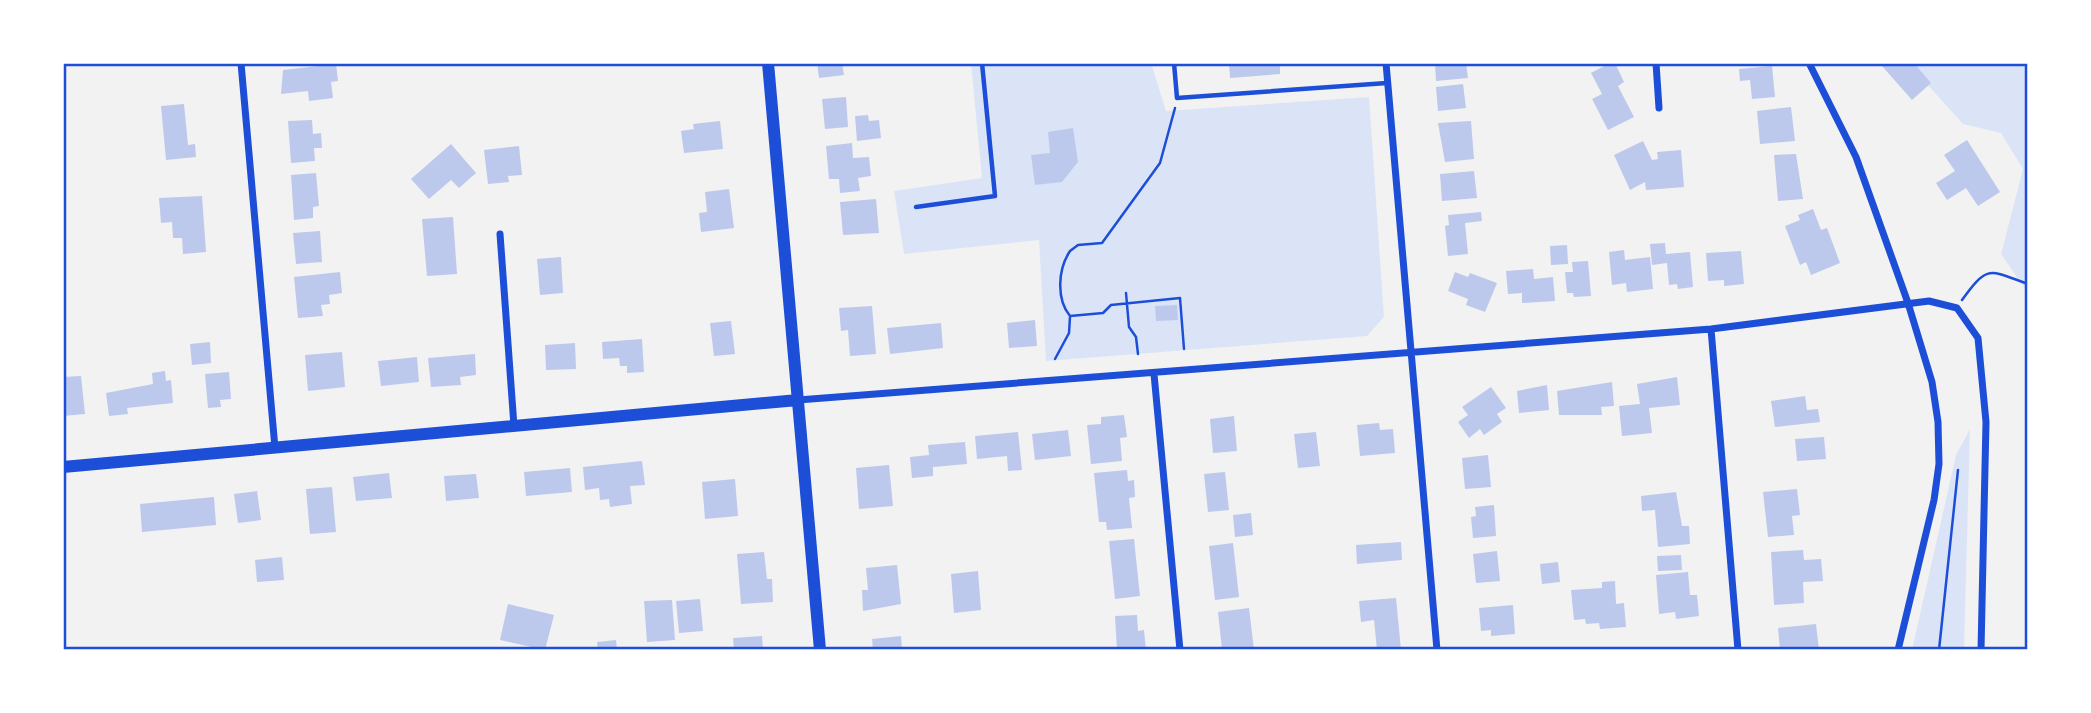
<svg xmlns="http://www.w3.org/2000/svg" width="2091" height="713" font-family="'Playfair Display',serif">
  <rect width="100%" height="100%" fill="#f2f2f2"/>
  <!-- green -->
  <path fill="#dbe4f7" d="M971,63H1151L1166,111L1369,97L1384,317L1367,336L1046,361L1039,240L904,254L894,191L982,178Z
    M1908,63H2028V293L2001,254L2023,169L2001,133L1963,124Z
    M1970,429L1964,650H1912L1956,455Z"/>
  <!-- building -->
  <path fill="#bdc9ec" d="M817,63H842L844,75L819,78Z
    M1229,63H1280V74L1230,78Z
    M1435,63H1466L1468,78L1436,81Z
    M1610,63H1615L1624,82L1618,86L1634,117L1608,130L1592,99L1602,94L1591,73Z
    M1885,63H1914L1931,83L1912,100L1882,66Z
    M336,64L338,81L331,82L333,98L309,101L308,91L281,94L283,70Z
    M1772,66L1775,97L1752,99L1750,80L1740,81L1739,69Z
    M1463,84L1466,108L1438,111L1436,87Z
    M846,97L848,127L825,129L822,99Z
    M184,104L188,145L195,144L196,157L166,160L161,106Z
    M1791,107L1795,141L1760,144L1757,111Z
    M868,115L869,121L879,120L881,138L857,141L855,116Z
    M312,120L313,134L321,133L322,148H314L315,161L291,163L288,121Z
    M720,121L723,149L684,153L681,131L694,129L693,124Z
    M1471,121L1474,159L1445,162L1438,123Z
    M1073,128L1078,162L1062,182L1035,185L1031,155L1050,153L1048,132Z
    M1967,140L2000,192L1978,206L1966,188L1947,200L1936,183L1955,171L1944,155Z
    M1643,141L1652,160L1658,159L1657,152L1681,150L1684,187L1646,190L1645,182L1630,190L1614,155Z
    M852,143L853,158L869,157L871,176L858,178L860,191L840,193L839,179H829L826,146Z
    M451,144L476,173L459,188L451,180L429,199L411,179Z
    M519,146L522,175L508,176L509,182L488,184L484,150Z
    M1796,154L1803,199L1778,201L1774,155Z
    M1474,171L1477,198L1442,201L1440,174Z
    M316,173L319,206L313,207V218L294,220L291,175Z
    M729,189L734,228L701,232L699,213L707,212L705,192Z
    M202,196L206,252L183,254L182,238H173L172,222L161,223L159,198Z
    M876,199L879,233L843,235L840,202Z
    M1813,209L1821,230L1827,228L1840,263L1811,275L1806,262L1800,265L1785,226L1800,220L1798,215Z
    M1481,212L1482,221L1465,223L1468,254L1448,256L1445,226L1449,225L1448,215Z
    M453,217L457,274L427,276L422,219Z
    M320,231L322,262L296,264L293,233Z
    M1665,243L1666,254L1690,252L1693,287L1678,289L1677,284L1669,285L1667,263L1652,265L1650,244Z
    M1567,245L1568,264L1551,265L1550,246Z
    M1624,250L1625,260L1650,257L1653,289L1627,292L1626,283L1612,285L1609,252Z
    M1741,251L1744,284L1724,286V280L1708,281L1706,253Z
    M561,257L563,293L540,295L537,259Z
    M1588,261L1591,296L1574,297L1573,293H1567L1565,272H1573L1572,262Z
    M1533,269L1534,279L1553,277L1555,301L1522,303V293L1508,294L1506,271Z
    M340,272L342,293L329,295L330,304L321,305L323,316L298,318L294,277Z
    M1455,272L1468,277L1470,273L1497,283L1485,312L1466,305L1468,299L1448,291Z
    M1177,305L1178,320L1156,321L1155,306Z
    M872,306L876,354L850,356L848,330L841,331L839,308Z
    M1035,320L1037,346L1009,348L1007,323Z
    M731,321L735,354L714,356L710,323Z
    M941,323L943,348L890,354L887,328Z
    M642,339L644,372L627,373V366H620L619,358L603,359L602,342Z
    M210,342L211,363L192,365L190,344Z
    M575,343L576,369L546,370L545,345Z
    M342,352L345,387L308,391L305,355Z
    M475,354L476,375L460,377L461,385L431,387L428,358Z
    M417,357L419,382L381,386L378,361Z
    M165,371L166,381L171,380L173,403L127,408L128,414L109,416L106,393L153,384L152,373Z
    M229,372L231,399L220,400L221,407L208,408L205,374Z
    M81,376L85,414L63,416V377Z
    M1677,377L1680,405L1649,408L1652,433L1622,436L1619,406L1640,404L1637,384Z
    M1612,382L1614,406L1601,407L1602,415H1559L1557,391Z
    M1547,385L1549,410L1519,413L1517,391Z
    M1491,387L1506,408L1497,414L1502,422L1484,435L1480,429L1469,438L1458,422L1468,415L1462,407Z
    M1805,396L1807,410L1818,409L1820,422L1775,427L1771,401Z
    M1124,415L1127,437L1120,438L1122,461L1091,464L1087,425L1101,424V417Z
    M1234,416L1237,451L1213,453L1210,419Z
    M1379,423L1380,430L1393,429L1395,453L1360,456L1357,425Z
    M1068,430L1071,456L1035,460L1032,434Z
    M1018,432L1022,470L1008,471L1007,456L977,459L975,436Z
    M1316,432L1320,466L1298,468L1294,434Z
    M1824,437L1826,459L1797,461L1795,439Z
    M965,442L967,464L933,467V476L912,478L910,457L929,455L928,445Z
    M1488,455L1491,487L1465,489L1462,458Z
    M642,461L645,485L630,486L632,504L610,507L609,499L600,500L599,488L585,490L583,467Z
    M889,465L893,506L859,509L856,468Z
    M570,468L572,492L526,496L524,472Z
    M1127,470L1128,481L1134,480L1135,497L1129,498L1132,528L1107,530L1106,522H1099L1094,473Z
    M1225,472L1229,510L1208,512L1204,474Z
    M389,473L392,498L356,501L353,477Z
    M476,474L479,498L446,501L444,476Z
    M735,479L738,516L705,519L702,482Z
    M332,487L336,532L310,534L306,489Z
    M1797,489L1800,515L1792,516L1794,535L1768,537L1763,492Z
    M257,491L261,520L238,523L234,494Z
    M1676,492L1682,526H1689L1690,544L1658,547L1655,510L1642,511L1641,496Z
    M214,497L216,525L142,532L140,504Z
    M1494,505L1496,536L1473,538L1471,517L1476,516L1475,507Z
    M1251,513L1253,535L1235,537L1233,515Z
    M1134,539L1140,596L1115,599L1109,541Z
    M1401,542L1402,560L1357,564L1356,545Z
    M1233,543L1239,597L1215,600L1209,546Z
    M1803,550L1804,560L1821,559L1823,581L1803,582L1804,603L1774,605L1771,552Z
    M1497,551L1500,581L1476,583L1473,554Z
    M764,552L767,579H772L773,602L741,604L737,554Z
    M1681,555L1682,570L1658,571L1657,556Z
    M282,557L284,580L257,582L255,560Z
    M1558,562L1560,582L1542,584L1540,564Z
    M897,565L901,604L863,611L862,590H868L866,568Z
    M978,571L981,610L954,613L951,574Z
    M1688,572L1690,595H1697L1699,616L1676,619L1675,612L1659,614L1656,575Z
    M1615,581L1616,604L1624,603L1626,627L1600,629L1599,623L1586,624L1585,619L1574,620L1571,590L1602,588V582Z
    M1396,598L1401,650H1377L1374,620L1361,622L1359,601Z
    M700,599L703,631L679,633L676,601Z
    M672,600L675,640L647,642L644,601Z
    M508,604L554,615L545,650L500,640Z
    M1513,605L1515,634L1491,636V630L1481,631L1479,608Z
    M1249,608L1254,650H1222L1218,612Z
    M1137,615L1138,631L1144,630L1146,650H1117L1115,616Z
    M1816,624L1819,650H1780L1778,628Z
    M762,636L763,650H734L733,638Z
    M901,636L902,650H873L872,639Z
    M616,640L617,650H598L597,642Z"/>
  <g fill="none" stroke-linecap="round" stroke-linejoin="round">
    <!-- path -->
    <path stroke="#1d4ed8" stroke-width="2.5" d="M1175,108L1160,163L1102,243L1078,245L1070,251C1058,269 1056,299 1070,316L1103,313L1111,305L1180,298L1184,349
      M1126,293L1129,327L1136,337L1138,354
      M1962,300C1988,264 1989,270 2028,284
      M1055,359L1069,333L1070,317
      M1939,650L1958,470"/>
    <!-- service -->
    <path stroke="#1d4ed8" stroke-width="4.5" d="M1174,63L1177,98L1387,83
      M916,207L995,196L982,63"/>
    <!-- minor -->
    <path stroke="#1d4ed8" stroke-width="7" d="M241,63L275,448
      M1386,63L1437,650
      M1656,63L1659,108
      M1809,63L1856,157L1908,303L1932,382L1938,422L1939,464L1934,500L1898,650
      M500,234L514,426
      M1711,329L1738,650
      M1154,374L1180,650
      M798,400L1711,329L1929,301L1957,308L1978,338L1986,422L1981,650"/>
    <!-- tertiary -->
    <path stroke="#1d4ed8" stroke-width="12" d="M768,63L820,650
      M63,467L798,400"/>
  </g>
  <!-- border -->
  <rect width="2091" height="713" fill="none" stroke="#ffffff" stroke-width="130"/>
  <rect x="65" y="65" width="1961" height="583" fill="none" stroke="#1d4ed8" stroke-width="2.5"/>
</svg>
